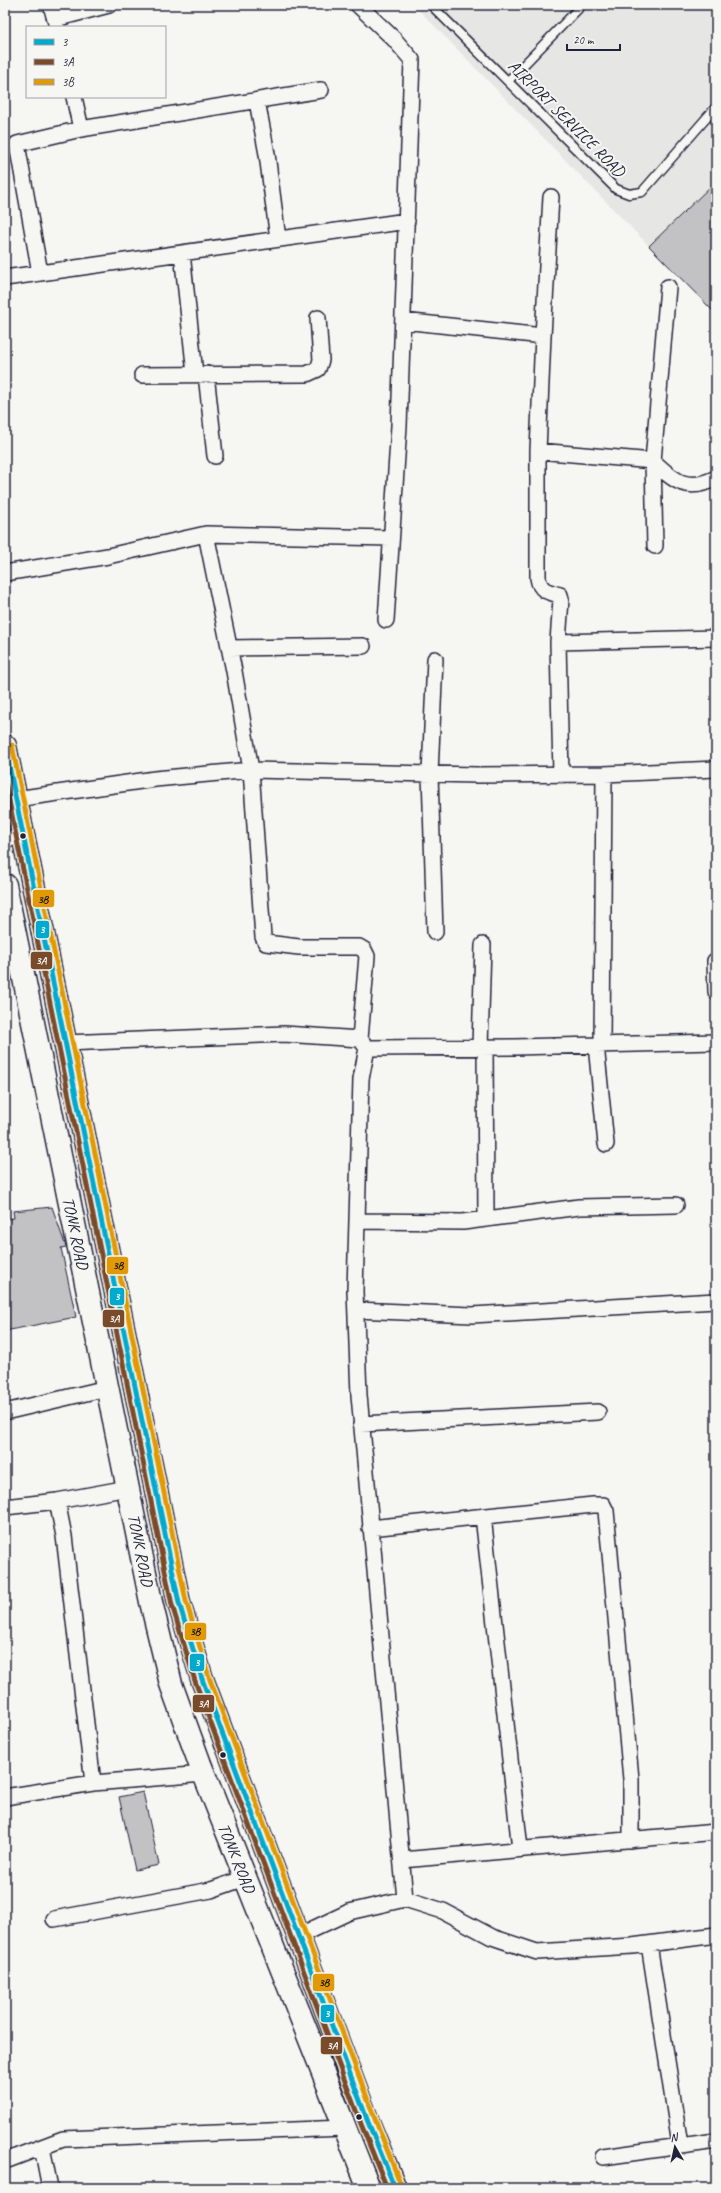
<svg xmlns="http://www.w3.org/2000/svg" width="721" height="2193" font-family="Caveat,sans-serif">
  <rect width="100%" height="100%" fill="#f6f6f2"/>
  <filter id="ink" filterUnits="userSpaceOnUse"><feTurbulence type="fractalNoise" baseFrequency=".025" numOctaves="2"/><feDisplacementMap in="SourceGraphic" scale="8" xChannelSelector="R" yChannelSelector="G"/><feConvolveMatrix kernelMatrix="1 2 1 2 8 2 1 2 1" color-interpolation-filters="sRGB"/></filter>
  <g filter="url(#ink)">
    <!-- built -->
    <path fill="#e6e6e4" d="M414,5H716V314L649,246Z"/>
    <!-- building -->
    <path fill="#c2c2c4" stroke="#22223b" d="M716,181V314L649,246Z
      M52,1207L66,1247L61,1248L76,1317L5,1331V1219L14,1218L13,1211Z
      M143,1792L159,1865L135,1870L119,1797Z"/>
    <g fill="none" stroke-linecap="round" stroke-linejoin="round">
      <!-- lane casing -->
      <g stroke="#22223b" stroke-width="11">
        <path id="lane" d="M431,5L616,189L629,194L642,192L716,107
          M508,81L582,5"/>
      </g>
      <!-- street casing -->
      <g stroke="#22223b" stroke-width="18">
        <path id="street" d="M51,5L57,27
          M358,5L394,39L412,60L399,426L386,620
          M55,19L109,5
          M74,97L81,129L321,90
          M257,101L267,154L278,239
          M182,253L195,374
          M40,273L17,144L81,129
          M5,278L407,221
          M403,321L543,336L551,197
          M543,336L538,451V578C540,591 548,592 560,595L561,599L558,642
          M206,374L215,456
          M142,375L307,374L318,369L321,360L318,318
          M538,451L653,461L668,287
          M653,461L655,546
          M653,461C674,481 687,493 716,478
          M5,573L108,556L206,534L391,538
          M229,648L363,646
          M561,775L558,642L716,638
          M16,799L155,779L251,770L234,671L206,534
          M5,840L23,836
          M435,932L430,774L435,659
          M715,961L716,992
          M360,1039L367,956L364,950L359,947H299L266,943L263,937L251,770L477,775L604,774L716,769
          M65,1043L284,1034L360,1039L367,1048L515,1047L716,1042
          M596,1045L606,1144
          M602,1045L604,774
          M480,1047L483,945
          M485,1047L486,1218
          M357,1221L463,1222L579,1207L676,1205
          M356,1310L472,1315L716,1301
          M5,1412L107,1388
          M361,1424L598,1412
          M57,1501L64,1536L93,1783
          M5,1507L57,1501L128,1488
          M483,1516L520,1849
          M370,1528L593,1505H603L606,1511L631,1779V1840
          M5,1797L93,1783L204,1774
          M402,1860L716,1832
          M405,1899L443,1911L492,1937L537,1952L632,1946L716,1935
          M54,1919L211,1890L245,1878
          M298,1936L349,1912L405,1899L359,1395L355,1291L361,1079L367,1048
          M649,1944L680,2145
          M42,2147L50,2188
          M603,2157L716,2141
          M5,2161L63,2139L344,2128"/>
      </g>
      <!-- primary casing -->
      <g stroke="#22223b" stroke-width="25">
        <path id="primary" d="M5,746L179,1603L202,1679L368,2122L395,2188
          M5,885L151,1602L171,1684L200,1764L369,2188"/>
      </g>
      <!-- lane -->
      <use href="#lane" stroke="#f6f6f2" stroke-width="8"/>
      <!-- street -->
      <use href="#street" stroke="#f6f6f2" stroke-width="15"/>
      <!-- primary -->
      <use href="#primary" stroke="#f6f6f2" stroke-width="22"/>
      <!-- bus-1 casing -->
      <g stroke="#f6f6f2" stroke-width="8">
        <path id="bus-1" d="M5,746L179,1603L202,1679L368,2122L395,2188"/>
      </g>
      <!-- bus-2 casing -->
      <g stroke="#f6f6f2" stroke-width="8">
        <path id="bus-2" d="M5,781L172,1605L195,1681L361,2124L387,2188"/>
      </g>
      <!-- bus-3 casing -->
      <g stroke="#f6f6f2" stroke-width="8">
        <path id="bus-3" d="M12,745L186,1601L209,1677L375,2119L401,2185"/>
      </g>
      <!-- bus-1 -->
      <use href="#bus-1" stroke="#00a9ce" stroke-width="5"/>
      <!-- bus-2 -->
      <use href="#bus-2" stroke="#7a4b2a" stroke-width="5"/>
      <!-- bus-3 -->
      <use href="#bus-3" stroke="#e29906" stroke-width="5"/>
    </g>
  </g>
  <!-- markers -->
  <g fill="#22223b" stroke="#f6f6f2" stroke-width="1.5">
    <circle cx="23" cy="836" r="3.5"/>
    <circle cx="223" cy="1755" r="3.5"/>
    <circle cx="359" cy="2117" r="3.5"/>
  </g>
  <g text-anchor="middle" stroke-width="4" stroke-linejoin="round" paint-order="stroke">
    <!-- street labels -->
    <g font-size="17" fill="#22223b" stroke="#f6f6f2">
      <text transform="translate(567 118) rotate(45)" y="6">AIRPORT SERVICE ROAD</text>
      <text transform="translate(76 1233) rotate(78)" y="6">TONK ROAD</text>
      <text transform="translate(141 1550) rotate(79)" y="6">TONK ROAD</text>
      <text transform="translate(237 1858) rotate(68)" y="6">TONK ROAD</text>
    </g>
  </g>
  <g stroke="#f6f6f2" stroke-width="1.5">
    <rect x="32" y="889" width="23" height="19" rx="4" fill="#e29906"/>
    <rect x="35" y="920" width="15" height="19" rx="4" fill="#00a9ce"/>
    <rect x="30" y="951" width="23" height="19" rx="4" fill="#7a4b2a"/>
    <rect x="106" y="1256" width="23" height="19" rx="4" fill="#e29906"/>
    <rect x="109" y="1287" width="16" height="19" rx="4" fill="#00a9ce"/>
    <rect x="102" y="1309" width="23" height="19" rx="4" fill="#7a4b2a"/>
    <rect x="184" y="1622" width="23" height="19" rx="4" fill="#e29906"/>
    <rect x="189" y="1653" width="16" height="19" rx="4" fill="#00a9ce"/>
    <rect x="192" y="1694" width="23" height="19" rx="4" fill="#7a4b2a"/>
    <rect x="312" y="1973" width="23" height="19" rx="4" fill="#e29906"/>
    <rect x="320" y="2004" width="15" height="19" rx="4" fill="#00a9ce"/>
    <rect x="320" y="2036" width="23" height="19" rx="4" fill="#7a4b2a"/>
  </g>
  <g font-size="11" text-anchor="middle" font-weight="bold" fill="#fff">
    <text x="42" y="933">3</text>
    <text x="41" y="964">3A</text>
    <text x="117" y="1300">3</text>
    <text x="114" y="1322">3A</text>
    <text x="197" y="1666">3</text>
    <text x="203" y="1707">3A</text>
    <text x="327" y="2017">3</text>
    <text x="332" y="2049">3A</text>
  </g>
  <g font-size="11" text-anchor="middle" font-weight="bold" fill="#111">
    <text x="43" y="903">3B</text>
    <text x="118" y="1269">3B</text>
    <text x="195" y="1635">3B</text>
    <text x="324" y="1986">3B</text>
  </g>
  <!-- margin -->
  <rect width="721" height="2193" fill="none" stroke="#f6f6f2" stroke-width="20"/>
  <rect x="10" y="10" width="701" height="2173" fill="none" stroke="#22223b" stroke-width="1.5" filter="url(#ink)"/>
  <!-- legend -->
  <rect x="26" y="26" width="140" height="72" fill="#f6f6f2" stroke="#a1a1a9"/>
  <rect x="34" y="39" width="20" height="6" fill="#00a9ce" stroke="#a1a1a9"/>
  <text x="62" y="46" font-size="12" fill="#22223b">3</text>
  <rect x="34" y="59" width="20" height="6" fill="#7a4b2a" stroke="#a1a1a9"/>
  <text x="62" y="66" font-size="12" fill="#22223b">3A</text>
  <rect x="34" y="79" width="20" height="6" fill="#e29906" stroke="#a1a1a9"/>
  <text x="62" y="86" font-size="12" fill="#22223b">3B</text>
  <!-- north arrow -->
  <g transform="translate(675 2147) rotate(351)" stroke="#f6f6f2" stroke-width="3" paint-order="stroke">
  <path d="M0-3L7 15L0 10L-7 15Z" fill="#22223b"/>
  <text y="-6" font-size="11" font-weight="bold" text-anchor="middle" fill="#22223b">N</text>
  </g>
  <!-- scale -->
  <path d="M567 44v6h53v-6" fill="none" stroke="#22223b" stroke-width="2"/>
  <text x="573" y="44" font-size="12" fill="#22223b" stroke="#f6f6f2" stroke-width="3" paint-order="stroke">20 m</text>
</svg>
